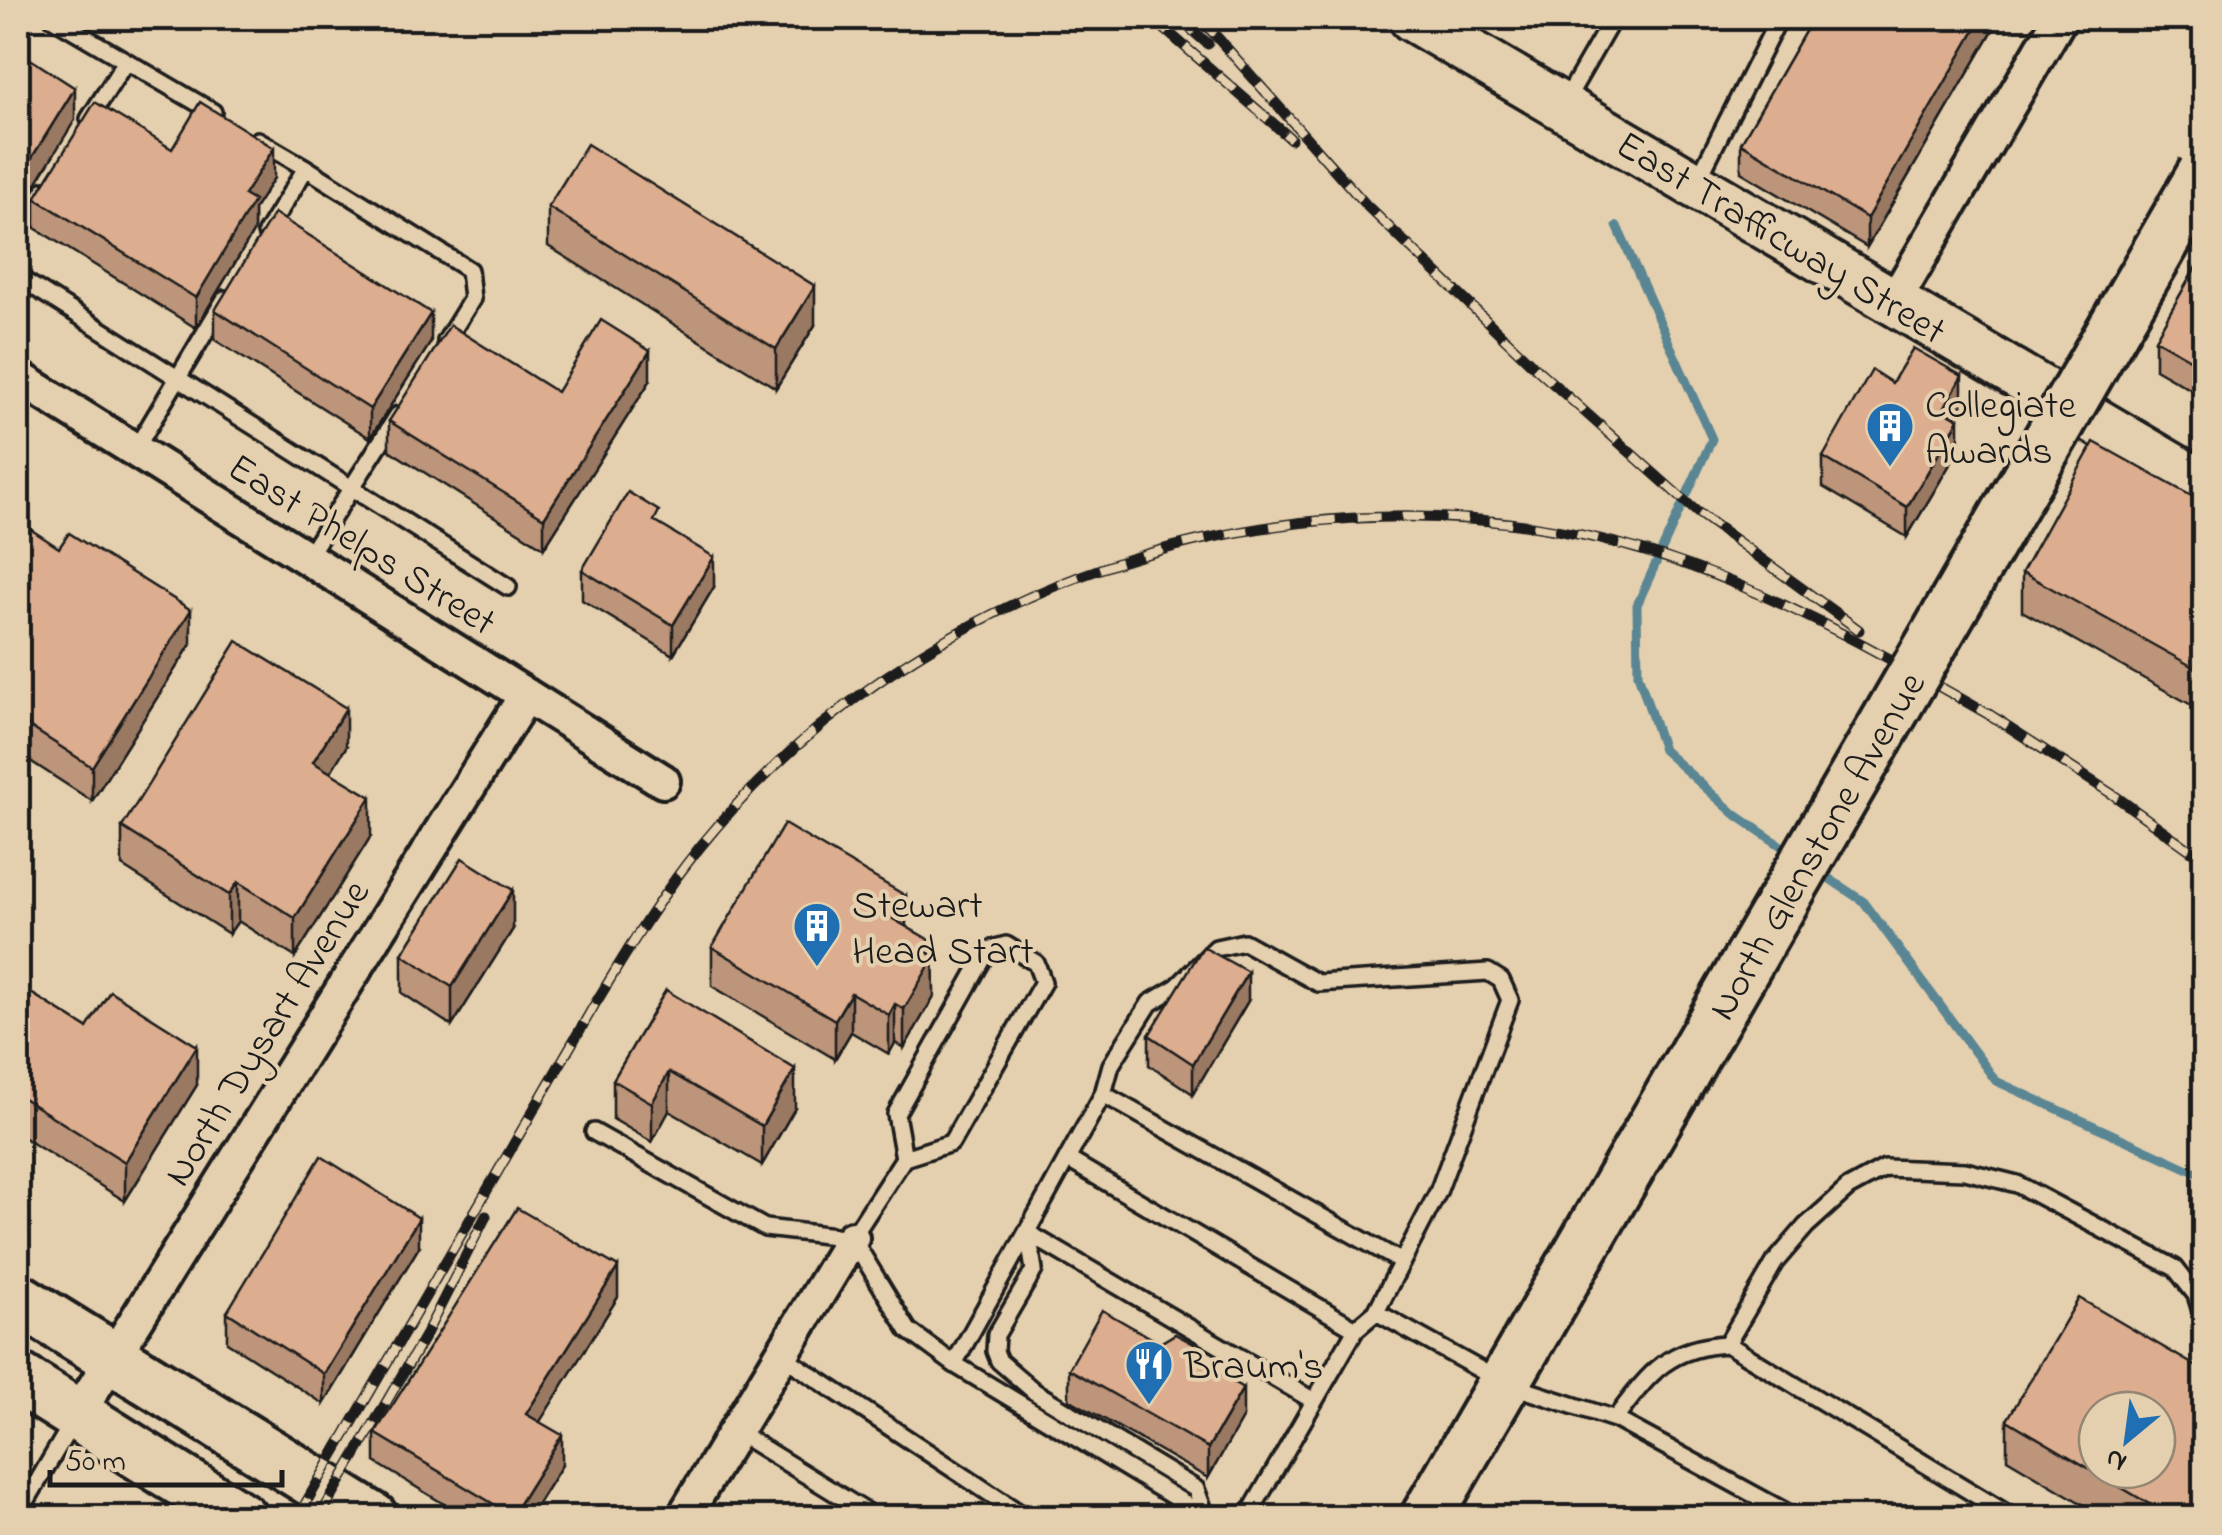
<svg xmlns="http://www.w3.org/2000/svg" width="2222" height="1535" font-family="'Indie Flower',sans-serif">
  <rect width="100%" height="100%" fill="#e4cfae"/>
  <filter id="ink" filterUnits="userSpaceOnUse"><feTurbulence type="fractalNoise" baseFrequency=".01" numOctaves="2"/><feDisplacementMap in="SourceGraphic" scale="20" xChannelSelector="R" yChannelSelector="G"/><feConvolveMatrix kernelMatrix="1 2 1 2 8 2 1 2 1" color-interpolation-filters="sRGB"/></filter>
  <g filter="url(#ink)">
    <g fill="none" stroke-linecap="round" stroke-linejoin="round">
      <!-- stream -->
      <path stroke="#5a8694" stroke-width="9" d="M1617,226L1712,439L1637,605L1638,674L1663,750L1736,815L1793,854
        M1818,871L1864,902L1996,1081L2204,1176"/>
      <!-- service casing -->
      <g stroke="#1c1c1c" stroke-width="22">
        <path id="service" d="M53,18L126,61L89,119
          M126,61L213,112
          M1563,105L1613,18
          M258,140L306,168L266,233
          M306,168L469,270L472,299L446,341
          M1697,181L1779,18
          M18,233L45,190
          M18,277L508,587
          M135,450L225,299
          M307,558L398,415
          M1103,1094L1402,1262
          M594,1132L765,1228L852,1238
          M1067,1159L1103,1094L1111,1065L1150,1003L1177,987L1216,948L1244,942L1318,983L1488,972L1501,980L1510,1000L1438,1192L1376,1312
          M1028,1233L1034,1270L996,1335L995,1351L999,1361L1035,1392L1196,1489L1206,1516
          M1028,1233L1314,1401
          M852,1238L908,1330L954,1364L1067,1159L1356,1329L1376,1312L1504,1383L1615,1419L1797,1518
          M852,1238L904,1158L951,1143L1043,982L1036,963L1006,945L988,950L896,1114L904,1158
          M1727,1344L1775,1262L1806,1226L1848,1188L1885,1168L1965,1171L2017,1184L2175,1268L2196,1295L2204,1321
          M781,1355L1027,1518
          M954,1364L1207,1517
          M1615,1419C1649,1374 1667,1347 1727,1344L2014,1518
          M735,1431L876,1518
          M18,1515L75,1418
          M1247,1518L1356,1329"/>
      </g>
      <!-- minor casing -->
      <g stroke="#1c1c1c" stroke-width="40">
        <path id="minor" d="M1894,302L2060,18
          M18,377L663,781
          M77,1415L526,695
          M683,1518L852,1238"/>
      </g>
      <!-- secondary casing -->
      <g stroke="#1c1c1c" stroke-width="52">
        <path id="secondary" d="M1412,18L2204,485"/>
      </g>
      <!-- primary casing -->
      <g stroke="#1c1c1c" stroke-width="58">
        <path id="primary" d="M18,1299L372,1518
          M18,1378L241,1518
          M1426,1518L1683,1074"/>
      </g>
      <!-- service -->
      <use href="#service" stroke="#e4cfae" stroke-width="15"/>
      <!-- minor -->
      <use href="#minor" stroke="#e4cfae" stroke-width="32"/>
      <!-- secondary -->
      <use href="#secondary" stroke="#e4cfae" stroke-width="45"/>
      <!-- primary -->
      <use href="#primary" stroke="#e4cfae" stroke-width="50"/>
      <!-- rail casing -->
      <g stroke="#1c1c1c" stroke-width="11">
        <path id="rail" d="M1152,18L1291,139
          M1178,18L1208,44
          M1200,18L1366,205L1539,371L1697,512L1859,630
          M1989,714L2115,796L2204,860
          M297,1518L595,1004C628,950 660,896 700,847C912,586 1273,463 1600,539C1744,573 1875,650 2002,722
          M319,1518L426,1334L486,1216"/>
      </g>
      <!-- rail -->
      <use href="#rail" stroke="#e4cfae" stroke-width="8" stroke-dasharray="22" stroke-linecap="butt"/>
      <!-- primary-bridge casing -->
      <g stroke="#1c1c1c" stroke-width="58" stroke-linecap="butt">
        <path id="primary-bridge" d="M1683,1074L2204,172"/>
      </g>
      <!-- primary-bridge -->
      <use href="#primary-bridge" stroke="#e4cfae" stroke-width="50"/>
    </g>
    <!-- wall -->
    <path fill="#bd957a" stroke="#1c1c1c" stroke-width="2.5" d="M1813,18H2000L1867,247L1741,172V143Z
      M172,149L274,178L254,209V231L196,328L35,228V198Z
      M548,207L815,325L776,388L548,246Z
      M2204,253V397L2155,369V339Z
      M215,310L431,342L370,438L215,340Z
      M650,381L544,548L389,450V421L557,392Z
      M1892,383L1962,406L1956,417L1959,449L1907,537L1823,487V457Z
      M2204,503V712L2022,611V572Z
      M18,521L191,644L92,801L18,753Z
      M582,570L714,587L673,655L582,600Z
      M346,747L330,772L371,836L295,957L238,921L229,934L122,866V827Z
      M906,926L933,956L934,996L904,1048L895,1043L889,1054L851,1032L835,1059L712,986V947Z
      M513,929L452,1026L402,993V954Z
      M18,985L87,1028L197,1085L125,1201L18,1134Z
      M666,990L795,1108L762,1165L669,1111L652,1142L613,1119V1080Z
      M1248,1001L1193,1094L1149,1065V1035Z
      M419,1247L324,1404L227,1342V1312Z
      M618,1297L539,1422L562,1465L529,1518H467L375,1462V1433Z
      M1160,1343L1195,1360L1243,1417L1208,1478L1069,1399V1369Z
      M2007,1420L2204,1518H2106L2007,1459Z"/>
    <!-- shaded-wall -->
    <path fill="#9a7963" stroke="#1c1c1c" stroke-width="2.5" d="M1982,18H2000L1867,247V218Z
      M75,88V120L18,213V180Z
      M274,148V178L254,209V231L196,328V298L244,195Z
      M815,286V325L776,388V349Z
      M431,313V342L370,438V409Z
      M650,351V381L544,548V518Z
      M1962,376V406L1943,440V410Z
      M1959,419V449L1907,537V507Z
      M714,557V587L673,655V625Z
      M191,610V644L92,801V767Z
      M346,708V747L313,801V762Z
      M371,797V836L295,957V918Z
      M238,882V921L229,934V895Z
      M513,890V929L452,1026V987Z
      M906,896V935L893,919Z
      M933,942L934,996L904,1048V1009L927,952Z
      M1248,972V1001L1193,1094V1064Z
      M851,993V1032L835,1059V1020Z
      M895,1004V1043L889,1054V1015Z
      M197,1046V1085L125,1201V1162Z
      M795,1069V1108L762,1165V1126Z
      M669,1072V1111L652,1142V1103Z
      M419,1218V1247L324,1404V1374Z
      M618,1267V1297L526,1444V1414Z
      M1243,1388V1417L1208,1478V1448Z
      M562,1435V1465L529,1518H512V1515Z"/>
    <!-- building -->
    <path fill="#dcad8e" stroke="#1c1c1c" stroke-width="2.5" fill-rule="evenodd" d="M1813,18H1982L1867,218L1741,143Z
      M18,51L75,88L18,180Z
      M95,102L172,149L200,102L274,148L244,195L254,201L196,298L35,198Z
      M587,144L815,286L776,349L548,207Z
      M274,213L431,313L370,409L215,310Z
      M2204,253V367L2155,339Z
      M601,320L650,351L544,518L389,421L450,325L557,392Z
      M1913,348L1962,376L1943,410L1959,419L1907,507L1823,457L1872,370L1892,383Z
      M2094,442L2204,503V673L2022,572Z
      M628,492L659,511L654,521L714,557L673,625L582,570Z
      M18,521L59,548L69,533L191,610L92,767L18,719Z
      M237,641L346,708L313,762L371,797L295,918L238,882L229,895L122,827Z
      M784,824L906,896L893,919L933,942L927,952L934,957L904,1009L895,1004L889,1015L851,993L835,1020L712,947Z
      M462,858L513,890L452,987L402,954Z
      M1203,947L1248,972L1193,1064L1149,1035Z
      M18,985L87,1028L110,991L197,1046L125,1162L18,1095Z
      M666,990L795,1069L762,1126L669,1072L652,1103L613,1080Z
      M321,1156L419,1218L324,1374L227,1312Z
      M517,1208L618,1267L526,1414L562,1435L512,1515L375,1433Z
      M2079,1298L2204,1371V1518H2173L2007,1420ZM2097,1410H2157V1470H2097Z
      M1102,1310L1160,1343L1175,1334L1194,1344L1195,1360L1243,1388L1208,1448L1069,1369Z"/>
  </g>
  <!-- icons -->
  <defs>
    <g id="building-pin" transform="scale(2.5)"><path d="M0 17L-7.5 6A9.5 9.5 0 1 1 7.5 6Z" fill="#1f6fb2" stroke="#e4cfae"/><path d="M-4-6H4V6H1V3H-1V6H-4ZM-2.5-4.3h1.7v1.8h-1.7ZM.8-4.3h1.7v1.8H.8ZM-2.5-1h1.7V.8h-1.7ZM.8-1h1.7V.8H.8Z" fill="#fff"/></g>
    <g id="restaurant-pin" transform="scale(2.5)"><path d="M0 17L-7.5 6A9.5 9.5 0 1 1 7.5 6Z" fill="#1f6fb2" stroke="#e4cfae"/><path d="M-5-6h1v4h1v-4h1v4h1v-4h1v5L-1.5 .5V6h-2V.5L-5-1ZM5-6V6H3V1.5H1.5Q1.5-4 5-6Z" fill="#fff"/></g>
  </defs>
  <g fill-rule="evenodd">
    <use href="#building-pin" x="1890" y="426"/>
    <use href="#building-pin" x="817" y="926"/>
    <use href="#restaurant-pin" x="1149" y="1364"/>
  </g>
  <g text-anchor="middle" stroke-width="8" stroke-linejoin="round" paint-order="stroke">
    <!-- street labels -->
    <g font-size="40" fill="#1c1c1c" stroke="#e4cfae">
      <text transform="translate(1782 236) rotate(31)" y="14">East Trafficway Street</text>
      <text transform="translate(363 543) rotate(32)" y="14">East Phelps Street</text>
      <text transform="translate(1815 845) rotate(-60)" y="14">North Glenstone Avenue</text>
      <text transform="translate(265 1032) rotate(-58)" y="14">North Dysart Avenue</text>
    </g>
    <!-- poi labels -->
    <g font-size="40" fill="#1c1c1c" stroke="#e4cfae" text-anchor="start">
      <text x="1925" y="417">Collegiate<tspan x="1925" dy="46">Awards</tspan></text>
      <text x="852" y="917">Stewart<tspan x="852" dy="46">Head Start</tspan></text>
      <text x="1184" y="1378">Braum's</text>
    </g>
  </g>
  <!-- margin -->
  <rect width="2222" height="1535" fill="none" stroke="#e4cfae" stroke-width="60"/>
  <rect x="30" y="30" width="2162" height="1475" fill="none" stroke="#1c1c1c" stroke-width="4" filter="url(#ink)"/>
  <!-- north arrow -->
  <g transform="translate(2127 1440) rotate(209)"><circle r="48" fill="#e4cfae" stroke="#948774" stroke-width="2.5"/>
  <path d="M0-8L18 38L0 25L-18 38Z" fill="#1f6fb2"/>
  <text y="-15" font-size="28" font-weight="bold" text-anchor="middle" fill="#1c1c1c">N</text>
  </g>
  <!-- scale -->
  <path d="M50 1470v15h232v-15" fill="none" stroke="#1c1c1c" stroke-width="5"/>
  <text x="65" y="1470" font-size="30" fill="#1c1c1c" stroke="#e4cfae" stroke-width="8" paint-order="stroke">50 m</text>
</svg>
